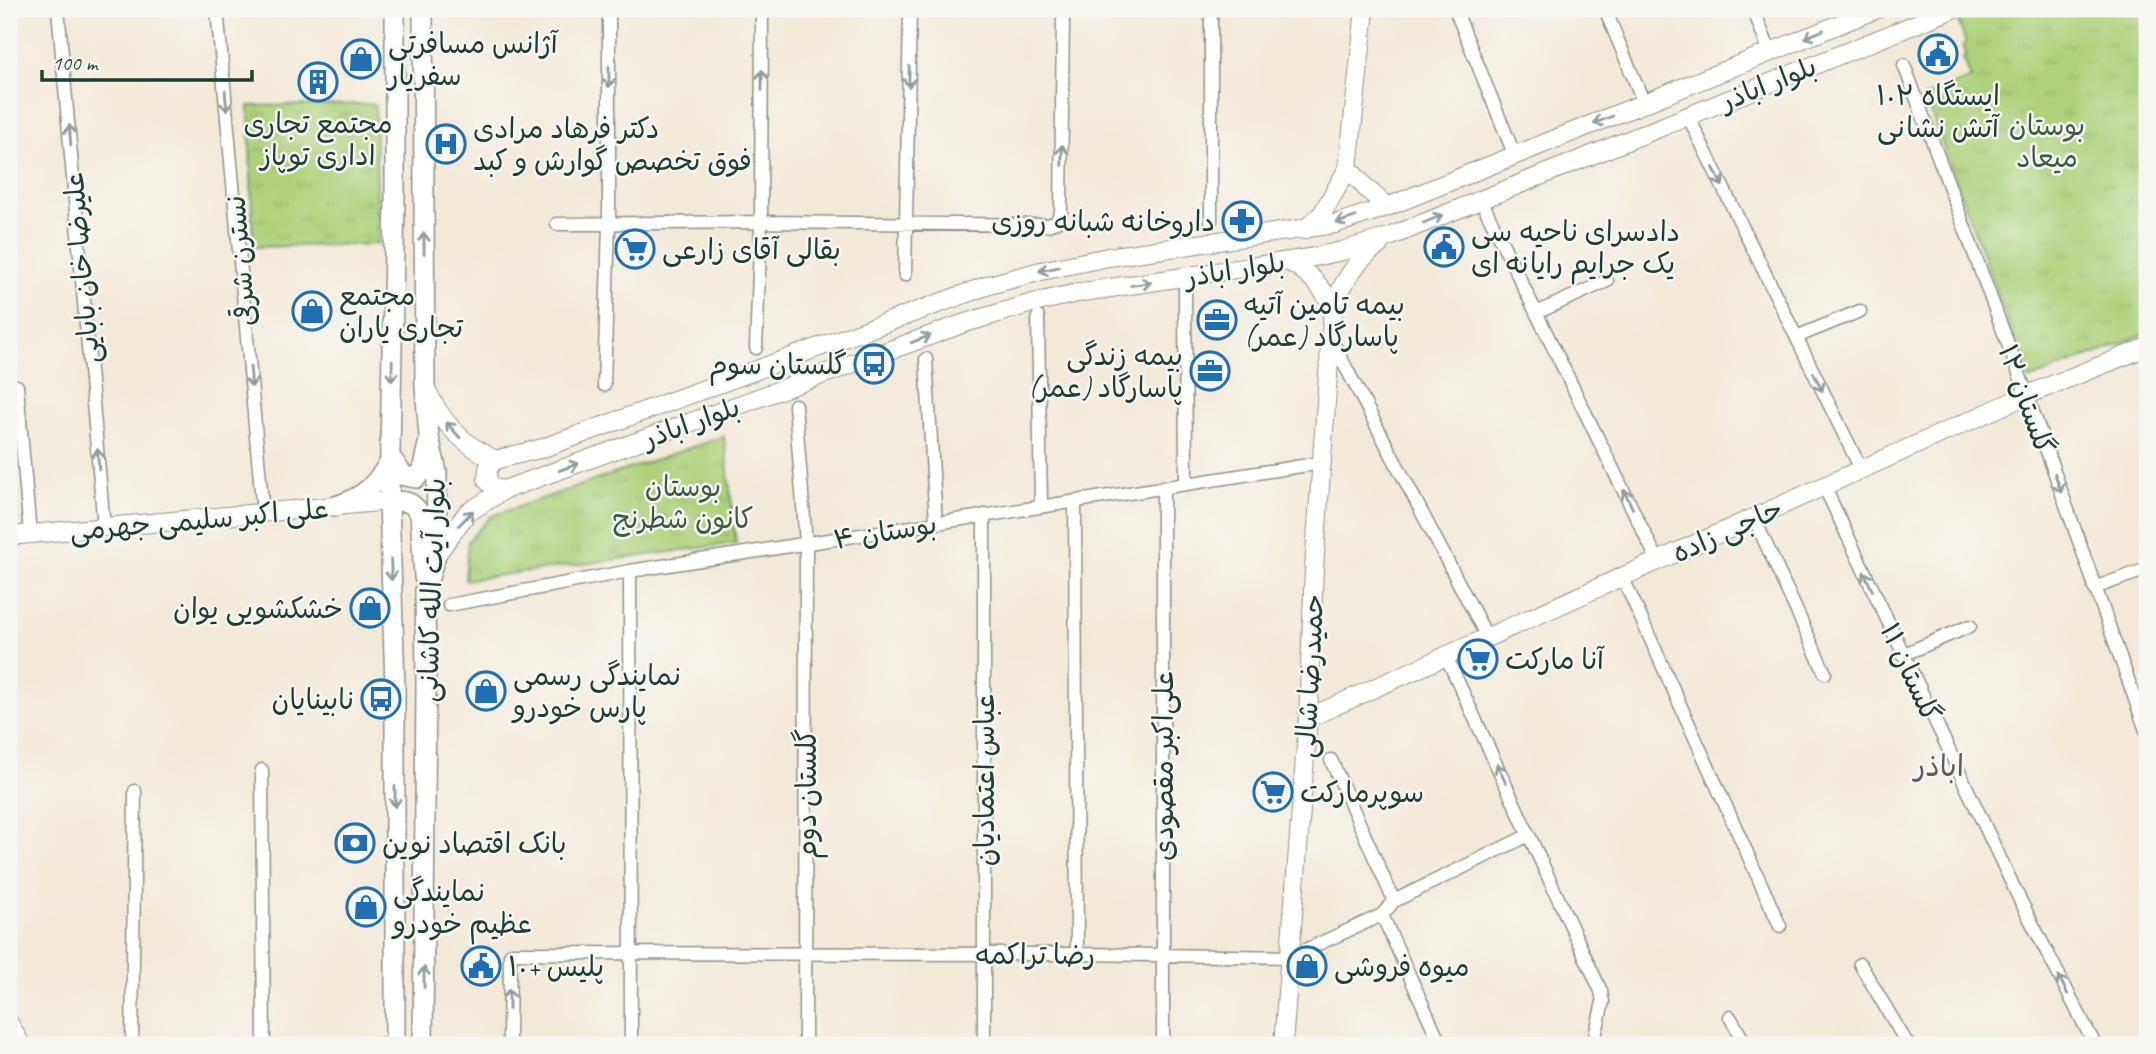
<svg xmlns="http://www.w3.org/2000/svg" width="2156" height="1054" font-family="Caveat,'Playpen Sans Arabic',sans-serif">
  <defs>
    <pattern id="park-tufts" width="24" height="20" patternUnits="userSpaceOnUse" patternTransform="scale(1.75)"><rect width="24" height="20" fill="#aed27b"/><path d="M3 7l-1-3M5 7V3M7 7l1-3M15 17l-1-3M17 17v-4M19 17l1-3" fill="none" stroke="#95b56b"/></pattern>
  </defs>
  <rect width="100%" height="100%" fill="#f6f6f2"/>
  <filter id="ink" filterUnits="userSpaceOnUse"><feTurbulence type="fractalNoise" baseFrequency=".0143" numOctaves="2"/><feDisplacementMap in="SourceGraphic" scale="14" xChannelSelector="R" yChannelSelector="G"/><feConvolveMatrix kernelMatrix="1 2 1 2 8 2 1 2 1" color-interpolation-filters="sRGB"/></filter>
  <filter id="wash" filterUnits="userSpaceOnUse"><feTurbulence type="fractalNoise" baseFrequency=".00686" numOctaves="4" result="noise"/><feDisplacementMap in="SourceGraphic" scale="28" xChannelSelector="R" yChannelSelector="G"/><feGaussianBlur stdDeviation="1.57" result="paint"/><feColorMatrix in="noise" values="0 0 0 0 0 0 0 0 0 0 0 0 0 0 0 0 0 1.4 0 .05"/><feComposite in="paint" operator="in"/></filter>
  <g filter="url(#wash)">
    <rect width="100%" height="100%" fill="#f3e9d7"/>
    <!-- park -->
    <path fill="url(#park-tufts)" stroke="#668858" stroke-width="2" d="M1988,9H2147V333L2029,380L1925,97L1971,78L1963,58L1967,56L1963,45L1966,43L1958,21Z
      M375,104L378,244L253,247L249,106Z
      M724,436L736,543L465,580L468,541L491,516Z"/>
  </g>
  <g filter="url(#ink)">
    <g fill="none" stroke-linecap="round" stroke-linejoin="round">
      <!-- street casing -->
      <g stroke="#899386" stroke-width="15">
        <path id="street" d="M58,9L104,527
          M217,9L263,513
          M1455,9L1515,156
          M1605,9L1644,103
          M1753,9L1770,52
          M1904,65L2027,395L2147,733
          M1688,116L1861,469
          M1481,200L1658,561
          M1211,221V9
          M557,224L761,222L1048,225L1056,222L1061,212L1063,9
          M905,275L910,9
          M1185,288L1186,484
          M1536,313L1607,281
          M1038,317L1041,506
          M1796,337L1860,311
          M1331,339L1487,637
          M756,348L761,222L762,9
          M926,359L936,523
          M604,385L609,223V9
          M17,386L30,534
          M795,405L806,543L805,1045
          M1824,486L2017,894L2095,1045
          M1163,487V1045
          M1075,501L1077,954
          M1754,518L1825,673
          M630,571L631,1045
          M1622,576L1780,926
          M2094,588L2147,569
          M449,605L630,571L1321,463
          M1902,655L1970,626
          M1446,656L1601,991L1603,1002L1593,1045
          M1331,760L1394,901
          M262,770L264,1045
          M1382,915L1441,1045
          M1860,964L1908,1045
          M1730,1017L1746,1045
          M132,1045L135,791
          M370,1045L395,1043
          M509,1045L510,955L512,953L1077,954L1290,957L1382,915L1394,901L1529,835
          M984,1045V515"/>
      </g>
      <!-- secondary casing -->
      <g stroke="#899386" stroke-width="20">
        <path id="secondary" d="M1348,168L1366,188L1387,207
          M1304,230L1322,214L1348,168L1365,9
          M1288,261C1309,273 1321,285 1333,307
          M426,389C443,424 460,442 495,460
          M495,460L543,448L989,285L1041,271L1108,257L1335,224L1387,207L1877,9
          M495,460L488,468L487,480L494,488L504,490
          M9,536L389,501
          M436,555L467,513L504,490L962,324L1029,304L1077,293L1309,258L1342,251L1389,237L1953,9
          M1308,718L2027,395L2147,347
          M9,1023L21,1045
          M1283,1045L1308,718L1314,568L1333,307C1344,281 1355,261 1379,245"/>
      </g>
      <!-- primary casing -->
      <g stroke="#899386" stroke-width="22">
        <path id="primary" d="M423,9L425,386L429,437L437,472L436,555L425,590L426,683L423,1045
          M389,501C404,501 412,500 420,514L424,577
          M336,506C366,496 375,485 392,459L404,476L416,478L422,471L428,444
          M395,1045V686L389,501L395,199V9"/>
      </g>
      <!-- street -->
      <use href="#street" stroke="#fff" stroke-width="12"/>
      <!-- secondary -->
      <use href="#secondary" stroke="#fff" stroke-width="18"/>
      <!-- primary -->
      <use href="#primary" stroke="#fff" stroke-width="19"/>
    </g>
    <!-- one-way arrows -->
    <defs><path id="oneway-shaft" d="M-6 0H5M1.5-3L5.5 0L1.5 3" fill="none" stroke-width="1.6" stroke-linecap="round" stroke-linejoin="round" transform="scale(1.75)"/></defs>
    <g stroke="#8f9e9a">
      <use href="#oneway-shaft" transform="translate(1814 34) rotate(158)"/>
      <use href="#oneway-shaft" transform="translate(609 77) rotate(90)"/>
      <use href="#oneway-shaft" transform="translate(909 77) rotate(91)"/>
      <use href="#oneway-shaft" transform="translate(762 80) rotate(-90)"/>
      <use href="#oneway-shaft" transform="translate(226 101) rotate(85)"/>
      <use href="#oneway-shaft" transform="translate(1603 120) rotate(158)"/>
      <use href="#oneway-shaft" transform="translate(70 135) rotate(-95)"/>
      <use href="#oneway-shaft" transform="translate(1062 155) rotate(-89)"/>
      <use href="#oneway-shaft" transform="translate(1718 177) rotate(64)"/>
      <use href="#oneway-shaft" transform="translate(1433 219) rotate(-22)"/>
      <use href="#oneway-shaft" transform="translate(1346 220) rotate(162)"/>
      <use href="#oneway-shaft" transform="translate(424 243) rotate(-90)"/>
      <use href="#oneway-shaft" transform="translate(1049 269) rotate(168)"/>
      <use href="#oneway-shaft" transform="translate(1141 284) rotate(-9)"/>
      <use href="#oneway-shaft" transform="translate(921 339) rotate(-20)"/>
      <use href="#oneway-shaft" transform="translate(392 371) rotate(91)"/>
      <use href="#oneway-shaft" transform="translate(251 377) rotate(85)"/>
      <use href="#oneway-shaft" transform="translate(1818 382) rotate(64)"/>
      <use href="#oneway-shaft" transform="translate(453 430) rotate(-132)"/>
      <use href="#oneway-shaft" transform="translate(98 459) rotate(-95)"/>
      <use href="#oneway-shaft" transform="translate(569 467) rotate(-20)"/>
      <use href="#oneway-shaft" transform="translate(2058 483) rotate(71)"/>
      <use href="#oneway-shaft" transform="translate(1628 499) rotate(-116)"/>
      <use href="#oneway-shaft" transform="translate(466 518) rotate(-46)"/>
      <use href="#oneway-shaft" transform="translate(391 570) rotate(88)"/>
      <use href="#oneway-shaft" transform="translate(1868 581) rotate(-115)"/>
      <use href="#oneway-shaft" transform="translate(1501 773) rotate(-115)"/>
      <use href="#oneway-shaft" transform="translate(395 797) rotate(90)"/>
      <use href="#oneway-shaft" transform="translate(424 977) rotate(-90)"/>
      <use href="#oneway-shaft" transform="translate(2063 985) rotate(-117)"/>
      <use href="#oneway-shaft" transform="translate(509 999) rotate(-90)"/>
    </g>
  </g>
  <!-- icons -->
  <defs>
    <g id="civic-ring" transform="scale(2.0125)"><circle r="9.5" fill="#f6f6f2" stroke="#1f6fb2" stroke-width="1.5"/><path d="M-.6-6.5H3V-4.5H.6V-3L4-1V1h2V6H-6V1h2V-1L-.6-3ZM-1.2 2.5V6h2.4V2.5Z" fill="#1f6fb2"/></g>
    <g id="shop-ring" transform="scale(2.0125)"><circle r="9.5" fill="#f6f6f2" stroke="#1f6fb2" stroke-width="1.5"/><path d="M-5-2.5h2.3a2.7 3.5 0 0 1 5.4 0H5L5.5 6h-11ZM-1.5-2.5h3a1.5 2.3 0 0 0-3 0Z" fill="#1f6fb2"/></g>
    <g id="building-ring" transform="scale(2.0125)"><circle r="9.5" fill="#f6f6f2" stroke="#1f6fb2" stroke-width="1.5"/><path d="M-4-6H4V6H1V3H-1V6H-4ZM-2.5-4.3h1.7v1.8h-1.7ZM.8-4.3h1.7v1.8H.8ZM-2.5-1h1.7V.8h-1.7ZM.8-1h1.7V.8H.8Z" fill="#1f6fb2"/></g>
    <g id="hospital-ring" transform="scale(2.0125)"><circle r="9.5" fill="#f6f6f2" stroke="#1f6fb2" stroke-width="1.5"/><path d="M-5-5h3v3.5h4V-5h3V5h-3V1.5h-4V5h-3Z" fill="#1f6fb2"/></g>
    <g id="pharmacy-ring" transform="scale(2.0125)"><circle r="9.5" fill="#f6f6f2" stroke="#1f6fb2" stroke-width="1.5"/><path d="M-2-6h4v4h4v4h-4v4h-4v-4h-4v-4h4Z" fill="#1f6fb2"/></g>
    <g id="supermarket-ring" transform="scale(2.0125)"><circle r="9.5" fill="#f6f6f2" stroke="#1f6fb2" stroke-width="1.5"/><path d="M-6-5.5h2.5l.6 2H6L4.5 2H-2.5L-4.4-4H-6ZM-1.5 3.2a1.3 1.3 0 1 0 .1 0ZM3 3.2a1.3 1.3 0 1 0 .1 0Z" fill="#1f6fb2"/></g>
    <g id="office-ring" transform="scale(2.0125)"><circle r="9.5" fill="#f6f6f2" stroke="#1f6fb2" stroke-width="1.5"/><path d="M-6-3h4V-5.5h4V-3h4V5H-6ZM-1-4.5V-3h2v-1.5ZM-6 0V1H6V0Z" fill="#1f6fb2"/></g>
    <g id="bus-ring" transform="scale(2.0125)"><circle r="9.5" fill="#f6f6f2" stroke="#1f6fb2" stroke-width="1.5"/><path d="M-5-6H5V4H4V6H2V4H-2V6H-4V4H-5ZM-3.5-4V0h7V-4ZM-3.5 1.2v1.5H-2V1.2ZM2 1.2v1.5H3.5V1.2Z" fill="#1f6fb2"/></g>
    <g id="bank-ring" transform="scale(2.0125)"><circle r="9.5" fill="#f6f6f2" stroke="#1f6fb2" stroke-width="1.5"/><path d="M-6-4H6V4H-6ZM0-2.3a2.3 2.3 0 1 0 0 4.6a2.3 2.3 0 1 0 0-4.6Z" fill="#1f6fb2"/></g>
  </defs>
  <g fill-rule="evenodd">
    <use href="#civic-ring" x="1938" y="54"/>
    <use href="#shop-ring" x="361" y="59"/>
    <use href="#building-ring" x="318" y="82"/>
    <use href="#hospital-ring" x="446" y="144"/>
    <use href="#pharmacy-ring" x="1242" y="221"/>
    <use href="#civic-ring" x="1444" y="247"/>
    <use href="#supermarket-ring" x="635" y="249"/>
    <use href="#shop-ring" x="312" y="311"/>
    <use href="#office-ring" x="1217" y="320"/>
    <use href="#bus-ring" x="874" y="364"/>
    <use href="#office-ring" x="1210" y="371"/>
    <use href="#shop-ring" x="370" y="608"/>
    <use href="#supermarket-ring" x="1478" y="659"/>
    <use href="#shop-ring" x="486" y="691"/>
    <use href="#bus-ring" x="381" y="699"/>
    <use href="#supermarket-ring" x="1273" y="792"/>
    <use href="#bank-ring" x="355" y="843"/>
    <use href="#shop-ring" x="366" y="907"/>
    <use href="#civic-ring" x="481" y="966"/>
    <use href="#shop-ring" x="1307" y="966"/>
  </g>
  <g text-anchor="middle" stroke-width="5" stroke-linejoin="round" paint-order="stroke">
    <!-- poi labels -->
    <g font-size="28" fill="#1f3d34" stroke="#f6f6f2" text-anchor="start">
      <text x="388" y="53">آژانس مسافرتی<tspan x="388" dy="32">سفریار</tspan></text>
      <text x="1938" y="105" text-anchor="middle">ایستگاه ۱۰۲<tspan x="1938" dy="32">آتش نشانی</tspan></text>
      <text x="318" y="133" text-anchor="middle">مجتمع تجاری<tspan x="318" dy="32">اداری توپاز</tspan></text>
      <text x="473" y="138">دکتر فرهاد مرادی<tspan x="473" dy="32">فوق تخصص گوارش و کبد</tspan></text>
      <text x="1215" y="231" text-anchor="end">داروخانه شبانه روزی</text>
      <text x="1471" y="241">دادسرای ناحیه سی<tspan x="1471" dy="32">یک جرایم رایانه ای</tspan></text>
      <text x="662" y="259">بقالی آقای زارعی</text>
      <text x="339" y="305">مجتمع<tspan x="339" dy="32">تجاری یاران</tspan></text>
      <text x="1244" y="314">بیمه تامین آتیه<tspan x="1244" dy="32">(عمر) پاسارگاد</tspan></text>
      <text x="1183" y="365" text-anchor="end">بیمه زندگی<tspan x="1183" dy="32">(عمر) پاسارگاد</tspan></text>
      <text x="847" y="374" text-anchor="end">گلستان سوم</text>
      <text x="343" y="618" text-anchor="end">خشکشویی یوان</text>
      <text x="1505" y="669">آنا مارکت</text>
      <text x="513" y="685">نمایندگی رسمی<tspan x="513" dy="32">پارس خودرو</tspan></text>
      <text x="354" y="709" text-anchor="end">نابینایان</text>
      <text x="1300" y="802">سوپرمارکت</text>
      <text x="382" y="853">بانک اقتصاد نوین</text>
      <text x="393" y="901">نمایندگی<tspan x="393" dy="32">عظیم خودرو</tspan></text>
      <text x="508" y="976">پلیس +۱۰</text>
      <text x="1334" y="976">میوه فروشی</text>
    </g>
    <!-- street labels -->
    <g font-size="28" fill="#1f3d34" stroke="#f6f6f2">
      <text transform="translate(1768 83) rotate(-22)" y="10">بلوار اباذر</text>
      <text transform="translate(240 261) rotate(-95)" y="10">نسترن شرقی</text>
      <text transform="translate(81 268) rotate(-95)" y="10">علیرضا خان بابایی</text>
      <text transform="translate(1235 269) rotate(-9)" y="10">بلوار اباذر</text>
      <text transform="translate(2027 399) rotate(70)" y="10">گلستان ۱۲</text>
      <text transform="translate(691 422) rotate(-20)" y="10">بلوار اباذر</text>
      <text transform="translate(199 519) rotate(-5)" y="10">علی اکبر سلیمی جهرمی</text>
      <text transform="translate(1727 530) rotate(-24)" y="10">حاجی زاده</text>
      <text transform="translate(885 531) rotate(-9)" y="10">بوستان ۴</text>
      <text transform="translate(431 590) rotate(-88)" y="10">بلوار آیت الله کاشانی</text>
      <text transform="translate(1911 672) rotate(65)" y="10">گلستان ۱۱</text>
      <text transform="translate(1309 676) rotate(-87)" y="10">حمیدرضا شالی</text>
      <text transform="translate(1163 766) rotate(-90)" y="10">علی‌اکبر مقصودی</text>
      <text transform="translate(984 780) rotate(-90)" y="10">عباس اعتمادیان</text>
      <text transform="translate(806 794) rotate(-90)" y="10">گلستان دوم</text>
      <text x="1035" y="964">رضا تراکمه</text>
    </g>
    <!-- park labels -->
    <g font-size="28" fill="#3c5b42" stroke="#f6f6f2">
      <text x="2047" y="135">بوستان<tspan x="2047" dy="32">میعاد</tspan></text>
      <text x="683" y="496">بوستان<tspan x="683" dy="32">کانون شطرنج</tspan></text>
    </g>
    <!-- neighbourhood labels -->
    <g font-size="30" fill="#5d5d5f" stroke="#f6f6f2">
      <text x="1939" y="776">اباذر</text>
    </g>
  </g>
  <!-- margin -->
  <rect width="2156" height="1054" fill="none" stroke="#f6f6f2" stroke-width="35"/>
  <!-- scale -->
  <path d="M42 70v10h210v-10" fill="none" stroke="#1f3d34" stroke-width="3.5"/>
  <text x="52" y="70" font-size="21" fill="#1f3d34" stroke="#f6f6f2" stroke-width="5" paint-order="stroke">100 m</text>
</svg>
